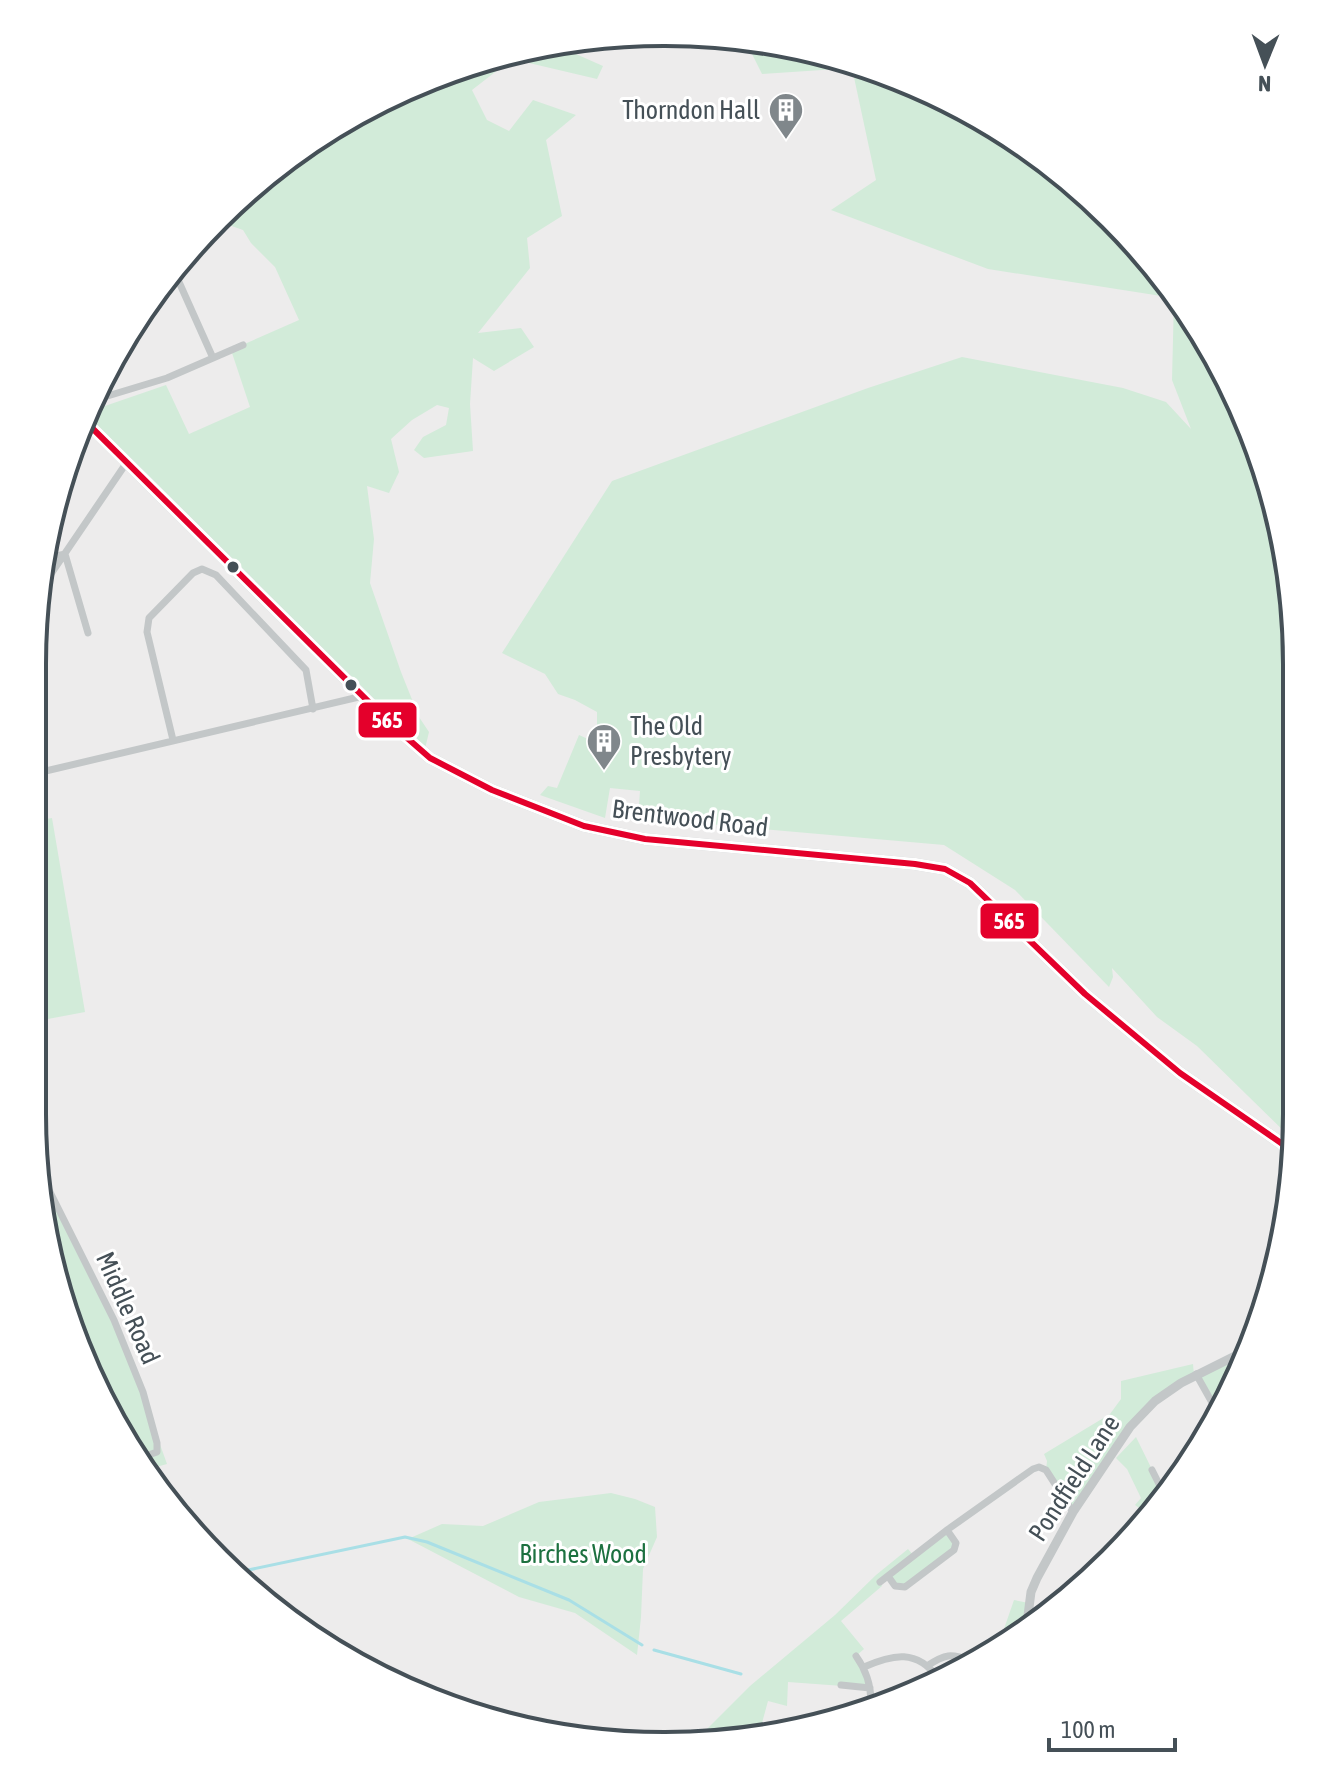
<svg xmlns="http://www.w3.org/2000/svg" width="1329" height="1778" font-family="'Asap Condensed',sans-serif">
  <rect width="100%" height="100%" fill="#edecec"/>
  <!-- green -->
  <path fill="#d2ebd9" d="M745,40L787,44L906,80L1016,138L1111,217L1190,313L1263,461L1292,582V1139L1197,1046L1157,1017L1112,968L1113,977L1109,987L1015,890L944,845L638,818L640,791L610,788L605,818L540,795L548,786L557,788L579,735L588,739L597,730V712L575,700L558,694L545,674L502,653L612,481L868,388L962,357L1123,388L1166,402L1191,429L1172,380L1174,298L988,269L831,210L876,180L852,68L762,74Z
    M551,43L603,66L597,79L512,59L472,90L487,120L509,131L533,100L576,115L546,140L562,216L527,238L530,268L478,333L521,328L534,347L494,371L473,358L470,404L473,451L424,458L414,450L423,437L446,425L449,408L437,405L412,420L391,439L399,472L389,493L367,486L374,539L370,583L401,672L419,717L429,732L424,753L87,422L102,407L166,385L189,434L250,407L231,350L299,320L275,267L251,243L243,230L223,223L313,139L422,80L541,44Z
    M52,818L85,1012L32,1022L33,892L42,889L33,840V821Z
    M39,1170L123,1341L167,1464L149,1469L117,1430L54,1278Z
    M1249,1349L1223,1405L1217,1410L1196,1374Z
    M1193,1364L1194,1375L1170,1390L1130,1427L1073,1512L1046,1470L1047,1461L1044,1454L1110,1414L1121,1399V1381Z
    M1136,1437L1165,1496L1150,1516L1135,1505L1141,1498L1127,1469L1116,1458Z
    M611,1493L635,1499L655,1507L657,1537L643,1569L641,1617L637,1655L575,1613L519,1597L408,1539L442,1524L483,1526L539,1502Z
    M947,1530L953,1537L954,1550L900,1587L888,1577L880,1582L882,1586L841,1621L864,1649L856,1656L870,1688L788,1682L787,1706L768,1701L759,1734L705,1745L692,1744L750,1686L835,1615L876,1575L908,1549L913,1555Z
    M1014,1600L1029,1603L1026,1631L1016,1639L997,1649Z"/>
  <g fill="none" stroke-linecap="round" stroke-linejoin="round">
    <!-- stream -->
    <path stroke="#a9dfe6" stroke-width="3" d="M234,1573L405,1537L427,1542L569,1600L642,1645
      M654,1650L741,1674"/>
    <!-- minor -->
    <path stroke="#c3c7c8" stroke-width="7" d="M168,275L173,276L179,282L213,358
      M91,401L167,378L243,345
      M85,420L94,405L99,401
      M44,559L65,554L88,633
      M38,593L127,462
      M173,740L147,632L149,618L193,573L202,569L216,575L306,670L313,709
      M33,774L363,696
      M39,1170L114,1320L143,1392L157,1443V1452L140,1458
      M1196,1374L1219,1415
      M1152,1470L1165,1496
      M888,1576L895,1586L905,1587L954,1550L956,1543L947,1530
      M880,1582L947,1530L1033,1469L1039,1467L1046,1470L1073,1512
      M856,1656C868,1673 873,1691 870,1711
      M927,1666C945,1654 951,1653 971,1661
      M864,1667C893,1654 917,1649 938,1678
      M841,1685L870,1688"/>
    <!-- tertiary -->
    <path stroke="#c3c7c8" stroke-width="9" d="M1026,1631L1031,1592L1037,1578L1073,1512L1130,1427L1155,1401L1181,1383L1249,1349"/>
    <!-- primary -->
    <path stroke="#c2c5c7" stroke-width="12" d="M84,420L390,723L430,758L492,790L584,826L645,839L915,864L945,869L970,883L1085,994L1180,1073L1281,1143L1292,1153"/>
    <!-- bus-1 casing -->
    <g stroke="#fff" stroke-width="12">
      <path id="bus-1" d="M84,420L390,723L430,758L492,790L584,826L645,839L915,864L945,869L970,883L1085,994L1180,1073L1281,1143L1292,1153"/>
    </g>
    <!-- bus-1 -->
    <use href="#bus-1" stroke="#e4002b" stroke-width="6"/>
  </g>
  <!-- icons -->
  <defs>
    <g id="building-pin" transform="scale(1.8)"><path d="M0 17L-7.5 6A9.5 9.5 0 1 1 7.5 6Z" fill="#80878b" stroke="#fff"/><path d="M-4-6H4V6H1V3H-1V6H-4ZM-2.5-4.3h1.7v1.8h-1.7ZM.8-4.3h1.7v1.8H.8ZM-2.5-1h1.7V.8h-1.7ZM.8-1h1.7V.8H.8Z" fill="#fff"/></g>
  </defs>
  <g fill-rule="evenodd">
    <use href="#building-pin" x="786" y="110"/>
    <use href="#building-pin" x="604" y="741"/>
  </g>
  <!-- markers -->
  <g fill="#455057" stroke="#fff" stroke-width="3">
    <circle cx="233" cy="567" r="7"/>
    <circle cx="351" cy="685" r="7"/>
  </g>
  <g text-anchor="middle" stroke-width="6" stroke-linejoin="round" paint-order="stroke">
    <!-- poi labels -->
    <g font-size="26" fill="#455057" stroke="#fff" text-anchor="end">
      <text x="760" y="119">Thorndon Hall</text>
      <text x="630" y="735" text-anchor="start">The Old<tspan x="630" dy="30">Presbytery</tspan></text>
    </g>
    <!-- street labels -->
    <g font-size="26" fill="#455057" stroke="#fff">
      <text transform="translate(690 818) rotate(7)" y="9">Brentwood Road</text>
      <text transform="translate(128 1308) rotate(66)" y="9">Middle Road</text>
      <text transform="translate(1074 1478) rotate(-57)" y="9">Pondfield Lane</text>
    </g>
    <!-- park labels -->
    <g font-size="26" fill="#1d7140" stroke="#fff">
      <text x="583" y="1563">Birches Wood</text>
    </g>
  </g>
  <!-- crop -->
  <path d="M0 0H1329V1778H0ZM664 46H665A618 618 0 0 1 1283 664V1114A618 618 0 0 1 665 1732H664A618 618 0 0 1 46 1114V664A618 618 0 0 1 664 46Z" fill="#fff" fill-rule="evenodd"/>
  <path fill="none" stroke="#455057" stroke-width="4" d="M664 46H665A618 618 0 0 1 1283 664V1114A618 618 0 0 1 665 1732H664A618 618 0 0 1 46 1114V664A618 618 0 0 1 664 46Z"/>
  <g stroke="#fff" stroke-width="3">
    <rect x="357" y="701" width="61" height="38" rx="8" fill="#e4002b"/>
    <rect x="979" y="902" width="61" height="38" rx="8" fill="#e4002b"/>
  </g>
  <g font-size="22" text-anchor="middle" font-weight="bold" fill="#fff">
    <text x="387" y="728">565</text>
    <text x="1009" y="929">565</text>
  </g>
  <!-- north arrow -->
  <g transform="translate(1265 64) rotate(181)" stroke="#ffffff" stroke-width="6" paint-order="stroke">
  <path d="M0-6L14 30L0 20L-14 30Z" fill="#455057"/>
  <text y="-12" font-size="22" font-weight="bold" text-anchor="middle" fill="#455057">N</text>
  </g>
  <!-- scale -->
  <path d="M1049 1738v12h126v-12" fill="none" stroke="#455057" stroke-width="4"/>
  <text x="1061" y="1738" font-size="24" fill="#455057" stroke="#ffffff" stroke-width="6" paint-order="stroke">100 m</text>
</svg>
